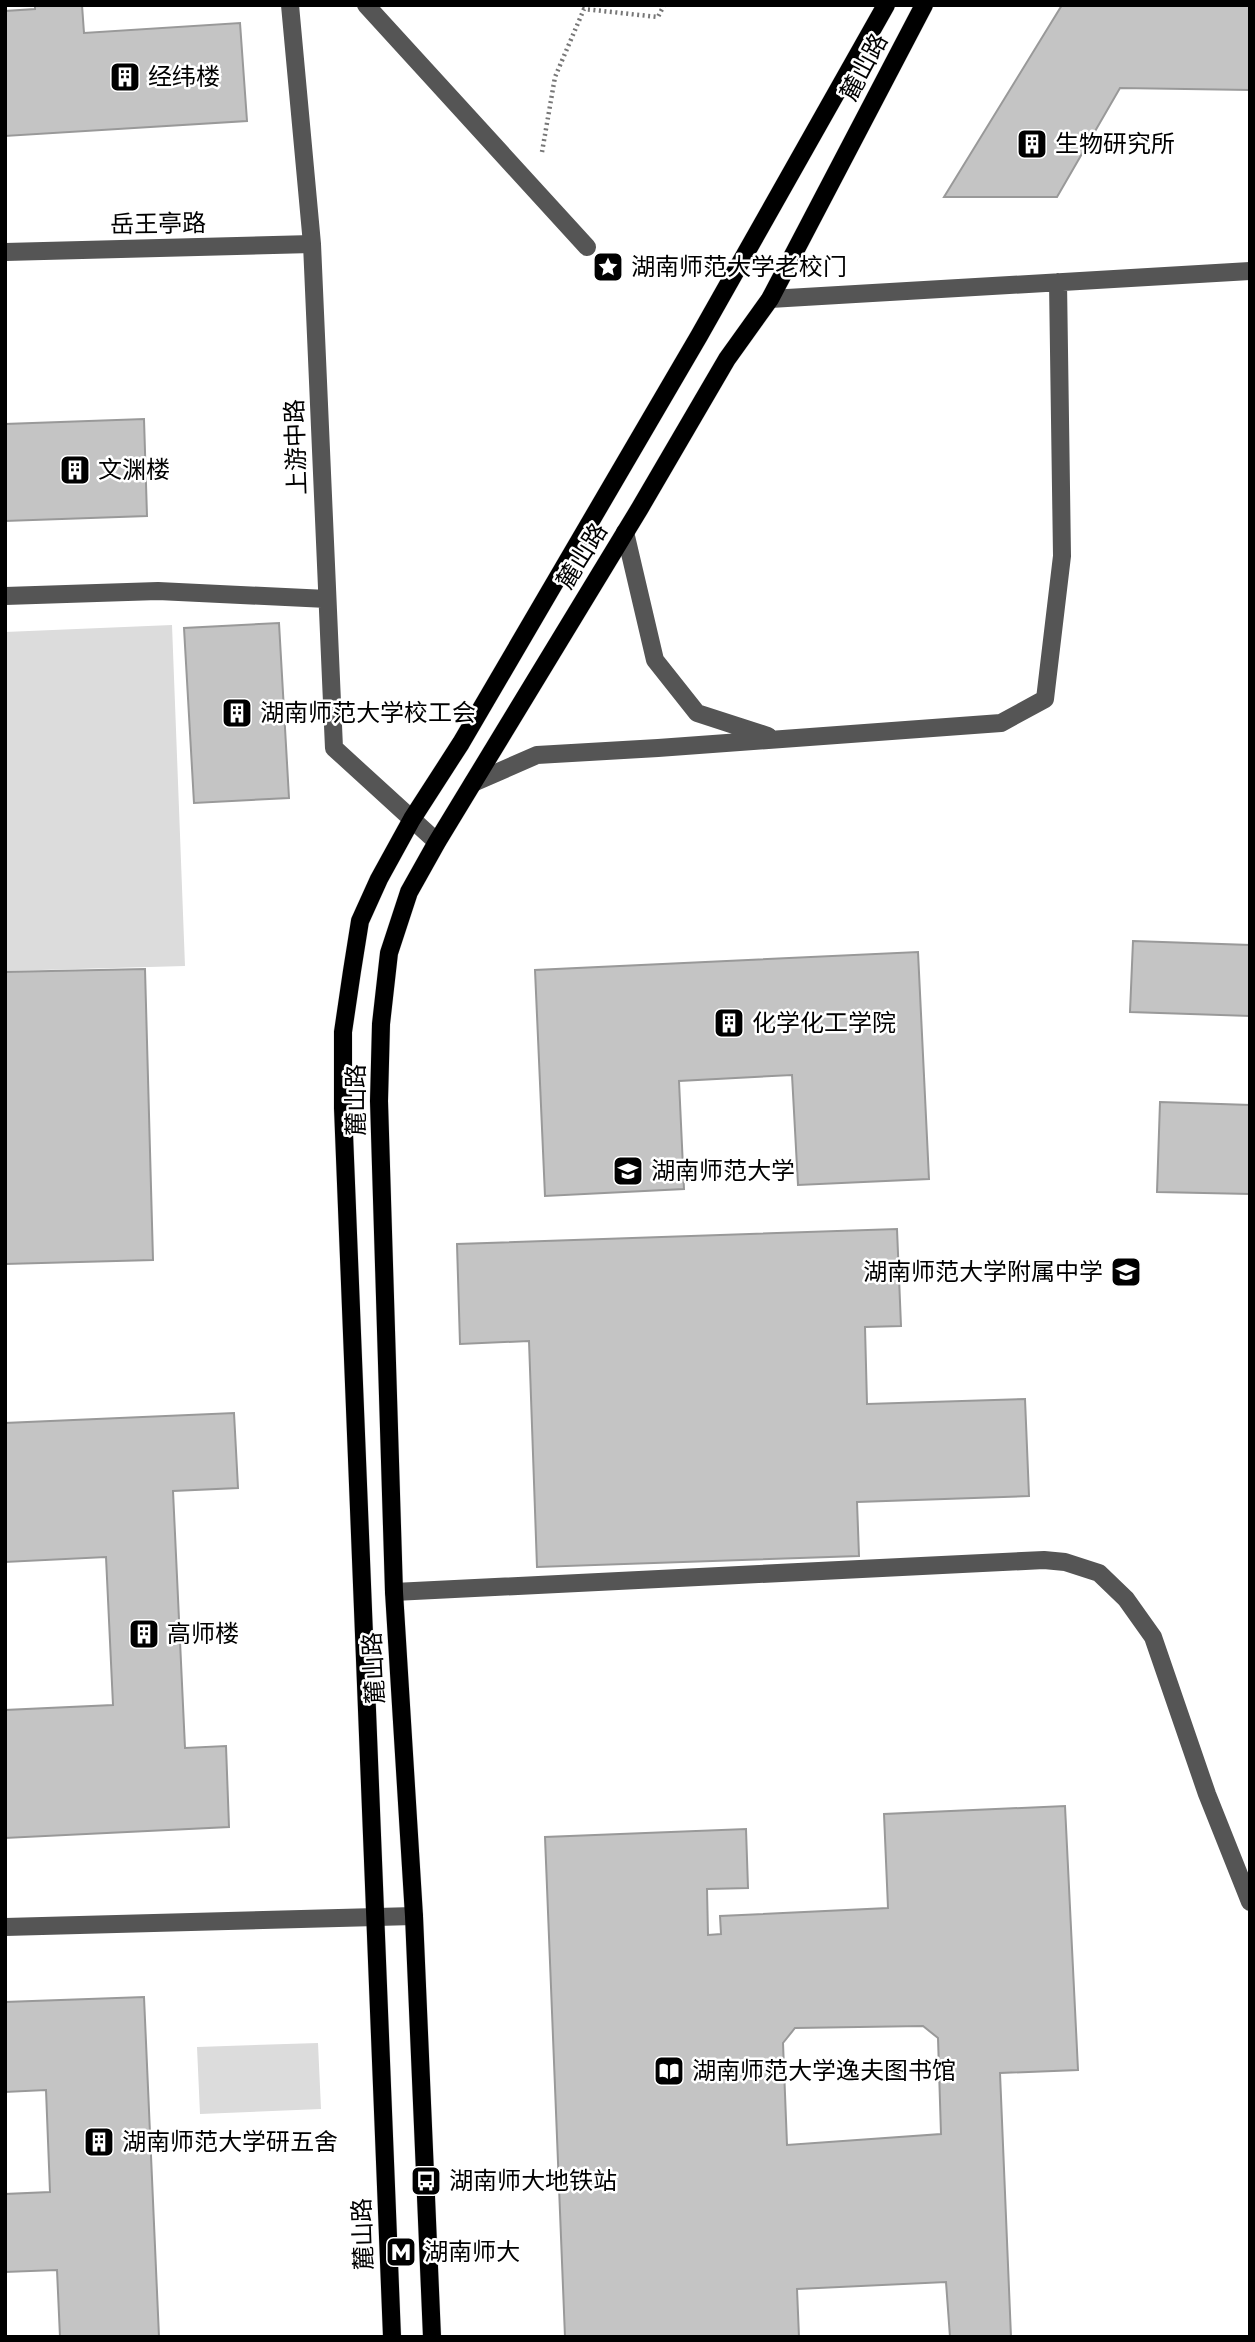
<svg xmlns="http://www.w3.org/2000/svg" width="1255" height="2342" font-family="'Golos Text','Noto Sans SC',sans-serif">
  <rect width="100%" height="100%" fill="#fff"/>
  <!-- green -->
  <path fill="#dcdcdc" d="M172,625L185,966L5,971V632Z
    M318,2043L321,2109L200,2114L197,2047Z"/>
  <!-- building -->
  <path fill="#c4c4c4" stroke="#999" stroke-width="2" fill-rule="evenodd" d="M35,5H82L84,33L240,23L247,121L5,136V11L35,9Z
    M1062,5H1250V90L1120,88L1057,197H944Z
    M144,419L147,516L5,521V424Z
    M279,623L289,798L194,803L184,628Z
    M1133,941L1250,945V1016L1130,1012Z
    M918,952L929,1179L798,1185L792,1075L679,1081L684,1189L545,1196L535,970Z
    M145,969L153,1260L5,1264V972Z
    M1160,1102L1250,1105V1194L1157,1192Z
    M897,1229L901,1326L865,1327L867,1404L1025,1399L1029,1496L857,1502L859,1556L537,1567L529,1341L460,1344L457,1244Z
    M234,1413L238,1488L173,1491L185,1748L226,1746L229,1827L5,1838V1710L113,1705L106,1557L5,1562V1423Z
    M1065,1806L1078,2070L1000,2073L1011,2337H950L946,2282L797,2289L799,2337H565L545,1837L746,1829L748,1888L707,1889L708,1935L721,1934L720,1916L888,1908L884,1814ZM923,2026L938,2038L941,2134L787,2145L783,2043L795,2028Z
    M144,1997L159,2337H60L57,2270L5,2272V2194L50,2192L46,2090L5,2092V2002Z"/>
  <g fill="none" stroke-linecap="round" stroke-linejoin="round">
    <!-- major casing -->
    <g stroke="#dbdbdb" stroke-width="19">
      <path id="major" d="M392,2337L343,1108V1032L352,971L360,921L379,879L412,819L461,743L699,336L886,5
        M432,2337L414,1916L394,1592L379,1101L381,1024L389,953L409,892L437,842L640,508L727,359L770,299L924,5"/>
    </g>
    <!-- path -->
    <path stroke="#777" stroke-width="4.5" stroke-dasharray="2 3.5" stroke-linecap="butt" d="M542,152L555,77L584,9L658,17L664,5"/>
    <!-- minor -->
    <path stroke="#555" stroke-width="18" d="M290,5L312,244L334,748L437,842
      M366,5L587,247
      M5,252L312,244
      M770,299L1250,271
      M625,532L655,660L697,713L768,736
      M5,596L158,591L327,599
      M473,783L537,755L658,748L1001,723L1045,699L1062,556L1058,282
      M394,1592L1044,1560L1065,1562L1099,1573L1126,1599L1153,1637L1207,1794L1250,1902
      M5,1927L414,1916"/>
    <!-- major -->
    <use href="#major" stroke="#000" stroke-width="18"/>
  </g>
  <!-- icons -->
  <defs>
    <g id="building-square" transform="scale(1.575)"><rect x="-9" y="-9" width="18" height="18" rx="4" fill="#000" stroke="#fff"/><path d="M-4-6H4V6H1V3H-1V6H-4ZM-2.5-4.3h1.7v1.8h-1.7ZM.8-4.3h1.7v1.8H.8ZM-2.5-1h1.7V.8h-1.7ZM.8-1h1.7V.8H.8Z" fill="#fff"/></g>
    <g id="sight-square" transform="scale(1.575)"><rect x="-9" y="-9" width="18" height="18" rx="4" fill="#000" stroke="#fff"/><path d="M0-6L1.8-2.2L6-1.7L2.9 1.2L3.7 5.4L0 3.3L-3.7 5.4L-2.9 1.2L-6-1.7L-1.8-2.2Z" fill="#fff"/></g>
    <g id="university-square" transform="scale(1.575)"><rect x="-9" y="-9" width="18" height="18" rx="4" fill="#000" stroke="#fff"/><path d="M0-5L7-2L0 1L-7-2ZM-4 1L0 2.5L4 1V4Q0 6-4 4Z" fill="#fff"/></g>
    <g id="school-square" transform="scale(1.575)"><rect x="-9" y="-9" width="18" height="18" rx="4" fill="#000" stroke="#fff"/><path d="M0-5L7-2L0 1L-7-2ZM-4 1L0 2.5L4 1V4Q0 6-4 4Z" fill="#fff"/></g>
    <g id="library-square" transform="scale(1.575)"><rect x="-9" y="-9" width="18" height="18" rx="4" fill="#000" stroke="#fff"/><path d="M-6-4Q-3-5.5-.7-3.5V5Q-3 3-6 4ZM6-4Q3-5.5 .7-3.5V5Q3 3 6 4Z" fill="#fff"/></g>
    <g id="bus-square" transform="scale(1.575)"><rect x="-9" y="-9" width="18" height="18" rx="4" fill="#000" stroke="#fff"/><path d="M-5-6H5V4H4V6H2V4H-2V6H-4V4H-5ZM-3.5-4V0h7V-4ZM-3.5 1.2v1.5H-2V1.2ZM2 1.2v1.5H3.5V1.2Z" fill="#fff"/></g>
    <g id="metro-square" transform="scale(1.575)"><rect x="-9" y="-9" width="18" height="18" rx="4" fill="#000" stroke="#fff"/><path d="M-5.5 5V-5H-3L0 0L3-5H5.5V5H3V-.5L0 4L-3-.5V5Z" fill="#fff"/></g>
  </defs>
  <g fill-rule="evenodd">
    <use href="#building-square" x="125" y="77"/>
    <use href="#building-square" x="1032" y="144"/>
    <use href="#sight-square" x="608" y="267"/>
    <use href="#building-square" x="75" y="470"/>
    <use href="#building-square" x="237" y="713"/>
    <use href="#building-square" x="729" y="1023"/>
    <use href="#university-square" x="628" y="1171"/>
    <use href="#school-square" x="1126" y="1272"/>
    <use href="#building-square" x="144" y="1634"/>
    <use href="#library-square" x="669" y="2071"/>
    <use href="#building-square" x="99" y="2142"/>
    <use href="#bus-square" x="426" y="2181"/>
    <use href="#metro-square" x="401" y="2252"/>
  </g>
  <g text-anchor="middle" stroke-width="5" stroke-linejoin="round" paint-order="stroke">
    <!-- street labels -->
    <g font-size="24" fill="#000" stroke="#fff">
      <text transform="translate(864 67) rotate(-62)" y="8">麓山路</text>
      <text transform="translate(158 224) rotate(-1)" y="8">岳王亭路</text>
      <text transform="translate(296 447) rotate(-92)" y="8">上游中路</text>
      <text transform="translate(582 556) rotate(-58)" y="8">麓山路</text>
      <text transform="translate(356 1100) rotate(-90)" y="8">麓山路</text>
      <text transform="translate(374 1668) rotate(-93)" y="8">麓山路</text>
      <text transform="translate(363 2234) rotate(-92)" y="8">麓山路</text>
    </g>
    <!-- poi labels -->
    <g font-size="24" fill="#000" stroke="#fff" text-anchor="start">
      <text x="148" y="85">经纬楼</text>
      <text x="1055" y="152">生物研究所</text>
      <text x="631" y="275">湖南师范大学老校门</text>
      <text x="98" y="478">文渊楼</text>
      <text x="260" y="721">湖南师范大学校工会</text>
      <text x="752" y="1031">化学化工学院</text>
      <text x="651" y="1179">湖南师范大学</text>
      <text x="1103" y="1280" text-anchor="end">湖南师范大学附属中学</text>
      <text x="167" y="1642">高师楼</text>
      <text x="692" y="2079">湖南师范大学逸夫图书馆</text>
      <text x="122" y="2150">湖南师范大学研五舍</text>
      <text x="449" y="2189">湖南师大地铁站</text>
      <text x="424" y="2260">湖南师大</text>
    </g>
  </g>
  <!-- border -->
  <rect width="1255" height="2342" fill="none" stroke="#000000" stroke-width="14"/>
</svg>
